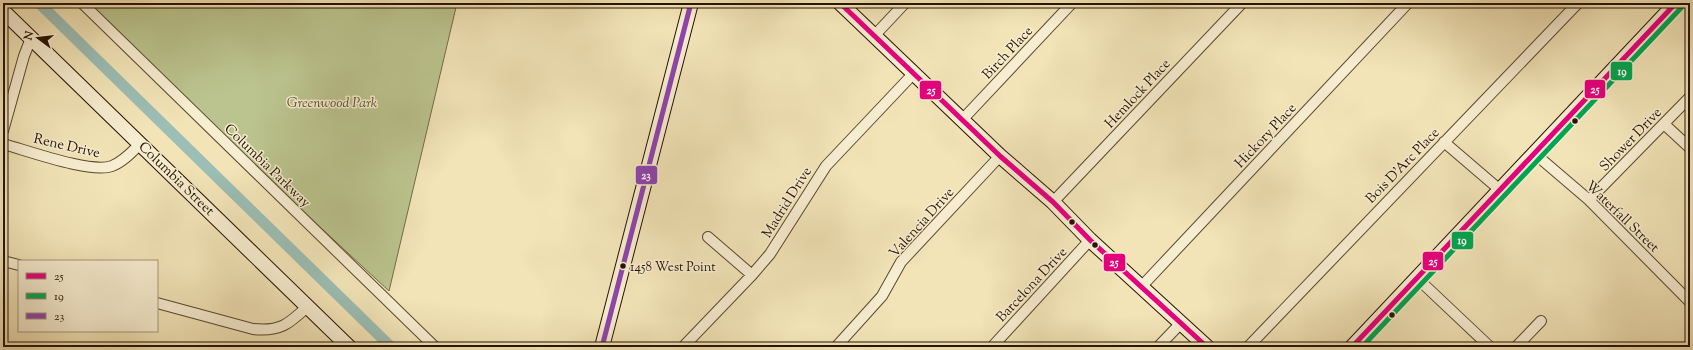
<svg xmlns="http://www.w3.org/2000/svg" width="1693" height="350" font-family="'Sorts Mill Goudy',serif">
  <rect width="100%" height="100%" fill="#f2e4b7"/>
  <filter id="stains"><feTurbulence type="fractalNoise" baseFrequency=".005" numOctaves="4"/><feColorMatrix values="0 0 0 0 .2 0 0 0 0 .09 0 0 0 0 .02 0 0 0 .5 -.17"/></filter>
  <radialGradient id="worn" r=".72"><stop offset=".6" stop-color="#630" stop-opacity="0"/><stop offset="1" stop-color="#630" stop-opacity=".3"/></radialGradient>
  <!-- green -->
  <path fill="#bbc48e" stroke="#706c47" d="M78,3H457L389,291Z"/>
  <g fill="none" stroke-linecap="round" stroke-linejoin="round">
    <!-- canal -->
    <path stroke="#9cbeb4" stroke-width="11" d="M39,3L391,347"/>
    <!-- street casing -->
    <g stroke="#59472e" stroke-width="12">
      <path id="street" d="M82,3L435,347
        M874,36L905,3
        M962,120L1072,3
        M1664,124L1690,148
        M3,131L24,56L31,38
        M1444,142L1500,190
        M3,144C26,150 91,174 112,166C123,162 132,152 141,143
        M1534,153L1589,200L1690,302
        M1589,200L1690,97
        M1053,202L1242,3
        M708,237L752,275
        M3,261L19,265
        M1417,278L1490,347
        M1142,286L1408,3
        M157,303L253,329C280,332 289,324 308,306
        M683,347L752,275L770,254L826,166L914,73
        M836,347L882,296L901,262L1000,156
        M992,347L1090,240
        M1158,347L1181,323
        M1248,347L1578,3
        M1516,347L1541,321"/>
    </g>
    <!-- secondary casing -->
    <g stroke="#261300" stroke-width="16">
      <path id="secondary" d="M840,3L1000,156L1053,202L1090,240L1207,347
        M3,11L349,347
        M602,347L691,3
        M1352,347L1676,3"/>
    </g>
    <!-- street -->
    <use href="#street" stroke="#f7edd0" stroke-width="10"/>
    <!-- secondary -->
    <use href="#secondary" stroke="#f7edd0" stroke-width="14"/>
    <!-- bus-1 casing -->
    <g stroke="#f7edd0" stroke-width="8">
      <path id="bus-1" d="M840,3L1000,156L1053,202L1090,240L1207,347
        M1352,347L1676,3"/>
    </g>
    <!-- bus-2 casing -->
    <g stroke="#f7edd0" stroke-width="8">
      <path id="bus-2" d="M1362,347L1681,8"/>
    </g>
    <!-- bus-3 casing -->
    <g stroke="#f7edd0" stroke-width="8">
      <path id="bus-3" d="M602,347L691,3"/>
    </g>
    <!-- bus-1 -->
    <use href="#bus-1" stroke="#e5007d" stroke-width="5"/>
    <!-- bus-2 -->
    <use href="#bus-2" stroke="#00a651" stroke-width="5"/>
    <!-- bus-3 -->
    <use href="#bus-3" stroke="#8e44ad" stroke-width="5"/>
  </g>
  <!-- markers -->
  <g fill="#261300" stroke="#f7edd0" stroke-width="1.5">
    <circle cx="1575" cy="121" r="3.5"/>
    <circle cx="1072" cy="222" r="3.5"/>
    <circle cx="1095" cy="245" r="3.5"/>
    <circle cx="623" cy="266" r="3.5"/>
    <circle cx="1392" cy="315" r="3.5"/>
  </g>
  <g text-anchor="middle" stroke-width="3" stroke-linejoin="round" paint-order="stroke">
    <!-- bus labels -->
    <g font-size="13" fill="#261300" stroke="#f7edd0" text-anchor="start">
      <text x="630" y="271">1458 West Point</text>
    </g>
    <!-- street labels -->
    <g font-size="14" fill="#261300" stroke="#f7edd0">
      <text transform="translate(1007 52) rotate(-47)" y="5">Birch Place</text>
      <text transform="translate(1137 93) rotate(-47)" y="5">Hemlock Place</text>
      <text transform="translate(1265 135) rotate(-47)" y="5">Hickory Place</text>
      <text transform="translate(1630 139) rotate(-46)" y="5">Shower Drive</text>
      <text transform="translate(67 145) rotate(13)" y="5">Rene Drive</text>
      <text transform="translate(268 165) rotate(44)" y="5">Columbia Parkway</text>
      <text transform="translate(1402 165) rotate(-46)" y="5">Bois D'Arc Place</text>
      <text transform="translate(177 178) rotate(44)" y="5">Columbia Street</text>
      <text transform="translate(786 202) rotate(-58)" y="5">Madrid Drive</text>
      <text transform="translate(1623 216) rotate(44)" y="5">Waterfall Street</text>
      <text transform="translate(921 222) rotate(-48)" y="5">Valencia Drive</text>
      <text transform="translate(1031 284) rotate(-47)" y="5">Barcelona Drive</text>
    </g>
    <!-- park labels -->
    <g font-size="14" font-style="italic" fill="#5a5132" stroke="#f7edd0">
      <text x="332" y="107">Greenwood Park</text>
    </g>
  </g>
  <g stroke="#f7edd0" stroke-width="1.5">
    <rect x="1610" y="61" width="23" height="20" rx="4" fill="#00a651"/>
    <rect x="1584" y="79" width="22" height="20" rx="4" fill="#e5007d"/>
    <rect x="919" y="80" width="23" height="20" rx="4" fill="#e5007d"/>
    <rect x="635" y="165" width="23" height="20" rx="4" fill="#8e44ad"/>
    <rect x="1451" y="231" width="23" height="19" rx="4" fill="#00a651"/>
    <rect x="1422" y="251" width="22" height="20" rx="4" fill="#e5007d"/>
    <rect x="1103" y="253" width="23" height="19" rx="4" fill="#e5007d"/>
  </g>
  <g font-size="11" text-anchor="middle" font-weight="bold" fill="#fff">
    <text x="1622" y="75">19</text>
    <text x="1595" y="93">25</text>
    <text x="931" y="94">25</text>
    <text x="646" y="179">23</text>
    <text x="1462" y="244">19</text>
    <text x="1433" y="265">25</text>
    <text x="1114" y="266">25</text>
  </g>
  <!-- margin -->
  <rect width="1693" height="350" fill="none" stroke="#f2e4b7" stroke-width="16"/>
  <rect x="4" y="4" width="1685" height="342" fill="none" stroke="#261300" stroke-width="2"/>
  <rect x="8" y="8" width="1677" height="334" fill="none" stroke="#261300"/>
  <!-- legend -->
  <rect x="18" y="260" width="140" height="72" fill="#f7edd0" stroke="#a3967d"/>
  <rect x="26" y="273" width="20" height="6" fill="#e5007d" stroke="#a3967d"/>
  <text x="54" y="280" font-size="12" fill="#261300">25</text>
  <rect x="26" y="293" width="20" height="6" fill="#00a651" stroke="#a3967d"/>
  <text x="54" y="300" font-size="12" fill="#261300">19</text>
  <rect x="26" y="313" width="20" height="6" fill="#8e44ad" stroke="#a3967d"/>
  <text x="54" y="320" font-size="12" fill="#261300">23</text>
  <!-- north arrow -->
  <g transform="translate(38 38) rotate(285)" stroke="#f7edd0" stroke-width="3" paint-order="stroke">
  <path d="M0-3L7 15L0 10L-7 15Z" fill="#261300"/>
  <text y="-6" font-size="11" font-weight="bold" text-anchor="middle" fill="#261300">N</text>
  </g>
  <rect width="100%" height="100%" filter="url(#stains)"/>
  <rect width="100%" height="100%" fill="url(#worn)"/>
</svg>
